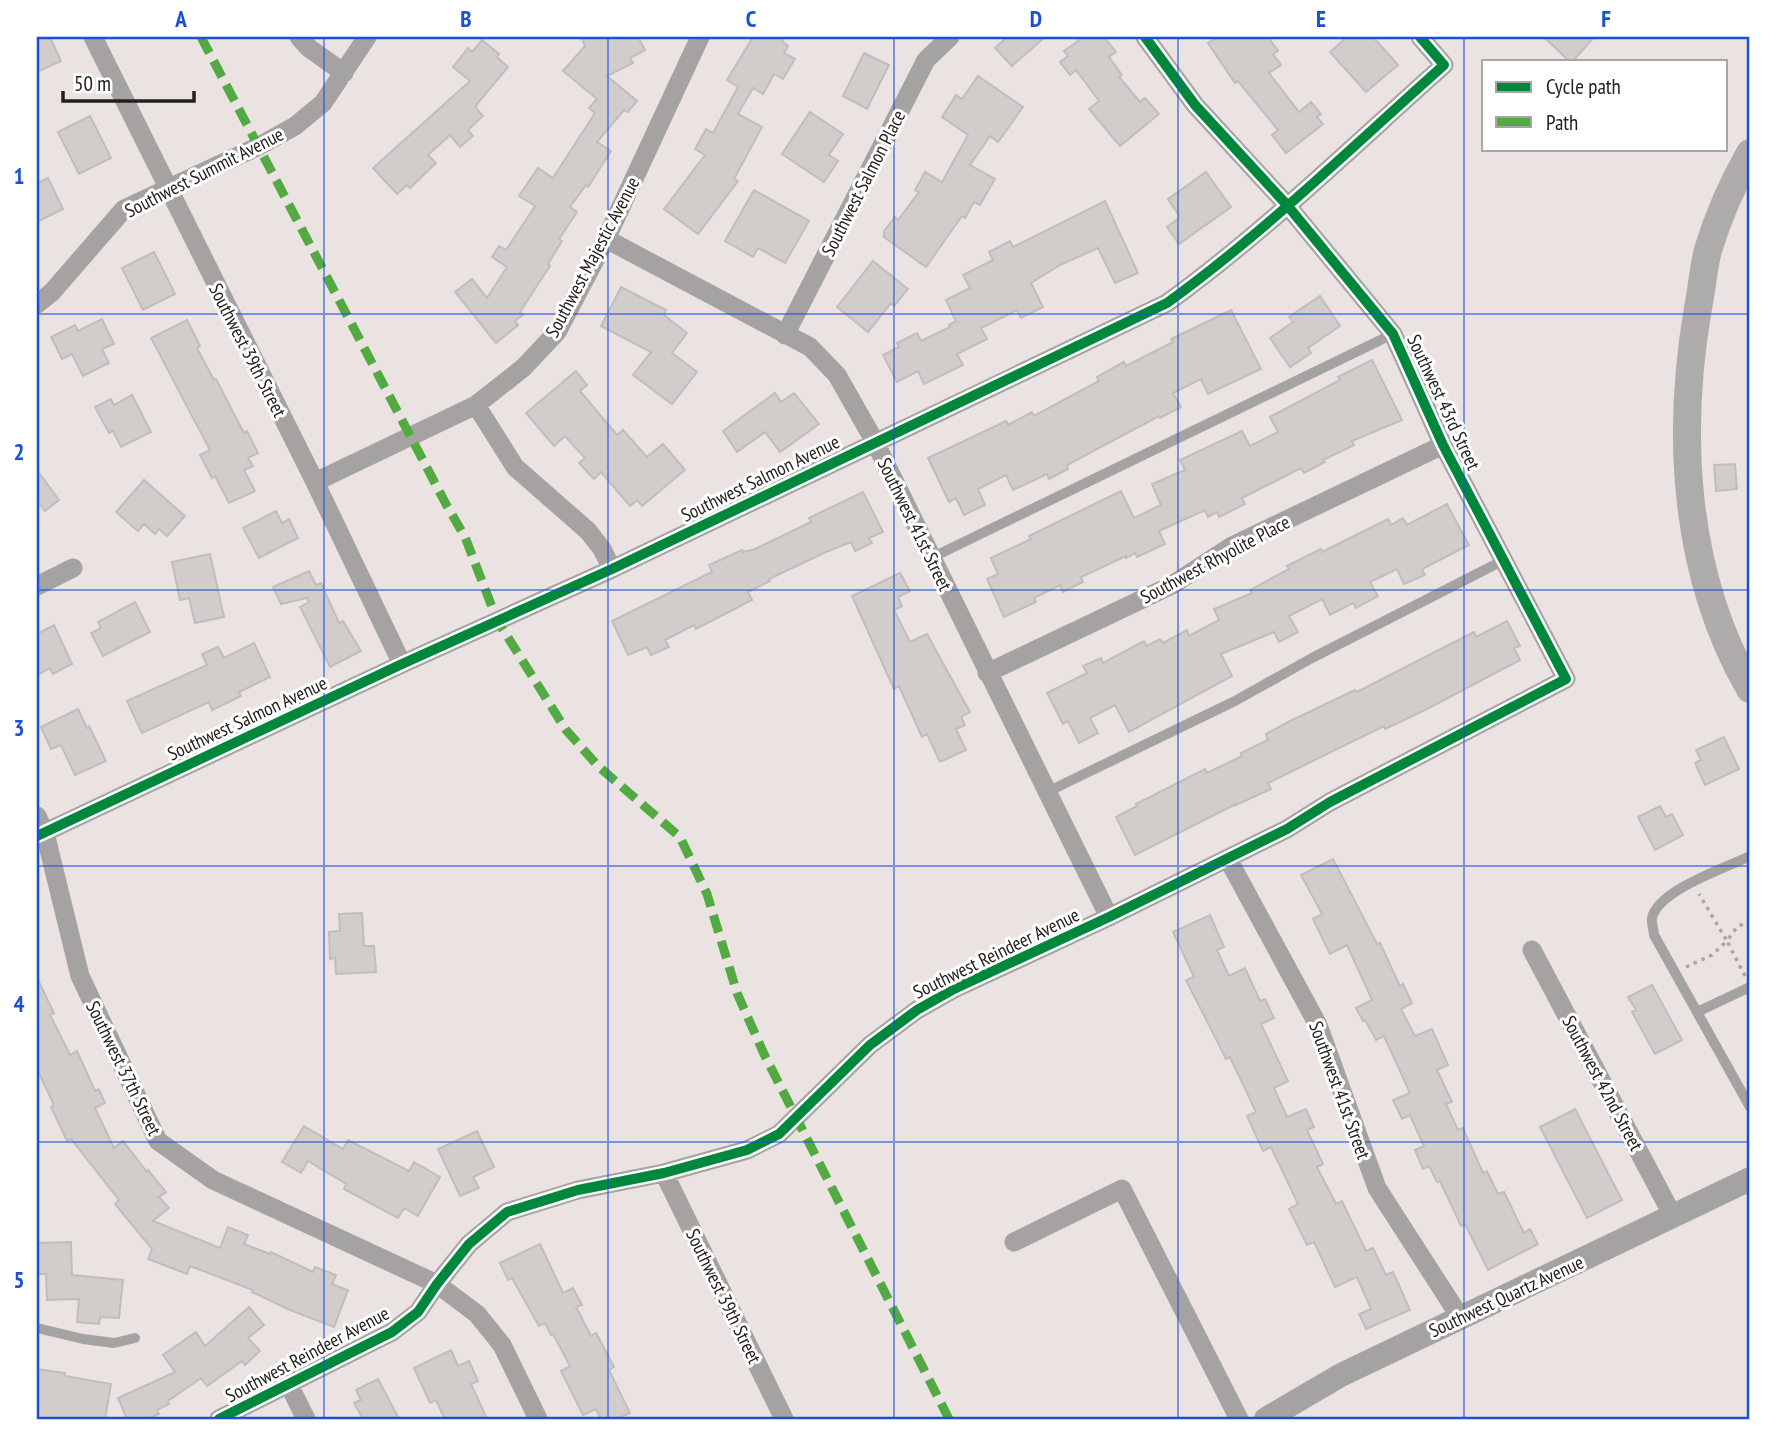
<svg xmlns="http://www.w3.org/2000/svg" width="1787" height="1456" font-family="'PT Sans Narrow',sans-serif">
  <rect width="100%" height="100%" fill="#eae3e2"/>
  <!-- building -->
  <path fill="#d1cdcb" stroke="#c2bdbc" stroke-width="2" d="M44,37H50L61,61L37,72V40Z
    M581,37H638L645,50L630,58L633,63L607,76L637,101L628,112L624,110L597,142L611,151L588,187L586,185L570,207L577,212L559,239L562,241L548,264L550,266L520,312L523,315L515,321L518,325L496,343L455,292L472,279L487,298L507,267L492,257L499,246L506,250L535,206L519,196L538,168L553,178L595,113L589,108L597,99L563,71L585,46Z
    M753,37H784L782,41L788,46L784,53L795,59L783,79L774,74L763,94L753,88L738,114L762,127L734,179L738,181L698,234L664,209L705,155L695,149L706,129L713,133L738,87L727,80Z
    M1007,37H1045L1012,66L995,48Z
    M1084,37H1104L1116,52L1109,57L1122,75L1119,77L1140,102L1145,98L1159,114L1120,146L1089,109L1099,101L1076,70L1070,75L1060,62L1068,56L1064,51Z
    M1217,37H1268L1278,51L1273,54L1281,65L1269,73L1299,112L1311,102L1321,114L1317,117L1323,124L1286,153L1272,135L1278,130L1238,81L1235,83L1208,43Z
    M1347,37H1373L1398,65L1366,92L1330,52Z
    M1544,37H1594L1573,61H1569Z
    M482,40L499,54L497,57L508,67L477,104L476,108L483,116L468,130L473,136L460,147L450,135L428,155L436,163L410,188L407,185L397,194L373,168L470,81L453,67L468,48L472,52Z
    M864,53L889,65L867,109L843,96Z
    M978,76L1023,107L998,142L990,136L970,165L995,179L980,205L974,202L965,218L962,216L926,267L884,237V231L895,217L898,220L919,192L915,190L925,172L942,182L968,135L942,117L956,95L962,99Z
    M810,112L843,134L829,155L838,161L824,182L782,154Z
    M90,116L111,158L79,174L58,132Z
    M1206,172L1231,207L1179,244L1167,227L1180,217L1168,199Z
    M48,178L63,209L37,222V183Z
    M754,190L809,221L785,263L758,248L753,257L725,241Z
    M1105,201L1138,273L1115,283L1098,248L1060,265L1031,283L1043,307L1021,318L1017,310L981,328L987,339L957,354L963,365L924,384L918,371L897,382L883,355L899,347L897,343L917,333L921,341L950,327L949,325L956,321L946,300L970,288L963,275L993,260L989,252L1010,241L1013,247Z
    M154,252L175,294L143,310L122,268Z
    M873,261L908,289L894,306L891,303L868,332L837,307Z
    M621,287L666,310L664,315L687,333L672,353L697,372L672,404L633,375L651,352L601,326Z
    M1320,296L1340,326L1308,348L1311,353L1290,367L1270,338L1293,322L1289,317Z
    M1231,310L1261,369L1208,394L1201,379L1173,393L1181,407L1160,418L1159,416L1067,465L1068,469L1049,479L1047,474L1013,490L1006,475L978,489L985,505L964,515L956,498L949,502L928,458L1006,421L1008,425L1032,412L1034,416L1099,381L1097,377L1124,362L1126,366L1173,342L1171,339Z
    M102,319L114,344L102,349L109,363L83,376L72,354L62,359L51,337L75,325L78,331Z
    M187,320L200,346L197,348L214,380L216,379L244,433L247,431L258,453L248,458L253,466L244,470L255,491L229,503L215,476L212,478L200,455L210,450L151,338Z
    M1372,360L1402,420L1352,441L1354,445L1323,460L1325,462L1304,473L1301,468L1242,498L1245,504L1219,517L1217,512L1208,517L1205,510L1159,531L1165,544L1137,557L1135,553L1126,558V556L1081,577L1083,582L1063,592L1060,585L1034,598L1036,602L1004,617L987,579L998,574L991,558L1031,539L1029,536L1121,491L1134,518L1161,505L1152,484L1185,470L1180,460L1242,431L1250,446L1278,432L1270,417L1340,380L1338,377Z
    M576,371L587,385L580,391L617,435L623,430L647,457L663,444L685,470L642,506L637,500L630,506L601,472L594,479L579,463L585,458L565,436L554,446L526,413Z
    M775,393L781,402L794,393L819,424L780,452L765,432L737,452L723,431Z
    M132,395L151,432L121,447L113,431L109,433L95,407L111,399L114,405Z
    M1735,464L1737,489L1716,491L1714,465Z
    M37,470L59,500L45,511L37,501Z
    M144,480L185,516L167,536L159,529L155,534L144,524L138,531L116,512Z
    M863,492L883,532L869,538L872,543L855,551L851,542L826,552L769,579L770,581L748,592L752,600L696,629L694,625L665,640L669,647L651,655L647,647L628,655L612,621L712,572L709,565L742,550L743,552L755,549L811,522L809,518Z
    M1447,504L1469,545L1422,569L1425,575L1404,584L1397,569L1370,582L1378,596L1356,608L1353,603L1330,615L1322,599L1289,616L1298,632L1279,642L1274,632L1221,654L1232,676L1129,732L1115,705L1090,718L1098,733L1079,743L1068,721L1063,724L1047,693L1087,673L1083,666L1101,658L1103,663L1144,641L1147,646L1160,639L1163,643L1187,630L1189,636L1219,620L1214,609L1252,593L1250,590L1289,569L1287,566L1321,549L1322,552L1388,519L1391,525L1403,518L1407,525Z
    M276,511L282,523L289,519L298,538L259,558L243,528Z
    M210,554L224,617L195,623L189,598L180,600L172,562Z
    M309,571L316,585L321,583L339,623L343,621L361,651L330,667L300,607L309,602L307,598L281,604L273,587Z
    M900,573L910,591L898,597L902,606L894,610L910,642L927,634L970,712L961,717L965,725L956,729L966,750L940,762L927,734L922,737L899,686L894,689L852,596Z
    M135,602L150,632L103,656L91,633L101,628L98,622Z
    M1507,621L1520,646L1514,648L1520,660L1425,710L1385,729L1384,726L1268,783L1271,789L1236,805V804L1135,855L1116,817L1137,806L1136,804L1205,769L1207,773L1242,756L1241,753L1268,740L1266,734L1288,722L1355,690L1357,692L1474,632L1476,637Z
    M54,625L72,664L53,674L50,668L37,675V634Z
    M254,643L270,677L239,692L241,696L212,710L209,702L142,733L127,701L207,665L202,654L218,647L224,658Z
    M78,709L87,728L89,726L106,761L75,775L61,745L51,749L41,727Z
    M1724,737L1739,769L1705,785L1695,763L1701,760L1696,750Z
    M1660,806L1666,817L1672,814L1683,835L1655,850L1638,817Z
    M1333,859L1377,944L1380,943L1400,986L1403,984L1412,1003L1401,1009L1415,1036L1432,1029L1448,1065L1437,1070L1452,1102L1446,1104L1458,1130L1463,1128L1483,1173L1487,1171L1498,1194L1504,1192L1524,1233L1530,1229L1538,1244L1488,1270L1465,1224L1461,1226L1440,1181L1437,1182L1429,1166L1423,1169L1415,1150L1424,1146L1410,1115L1402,1119L1393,1100L1410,1093L1384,1036L1376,1040L1365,1020L1363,1021L1356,1008L1372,1000L1347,945L1330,954L1313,919L1322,914L1301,875Z
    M362,913L364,946H374L376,972L336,974L335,958L330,959L329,932L340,931L339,914Z
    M1210,915L1224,947L1217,950L1229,976L1245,968L1260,1001L1265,999L1274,1018L1261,1024L1288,1081L1274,1088L1287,1117L1306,1109L1314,1127L1307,1130L1323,1164L1317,1167L1336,1204L1342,1201L1366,1251L1373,1248L1386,1275L1393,1272L1410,1310L1366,1329L1359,1314L1371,1309L1357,1277L1335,1287L1314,1242L1307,1245L1289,1209L1298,1204L1271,1147L1263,1151L1247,1116L1256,1112L1230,1057L1226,1059L1186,980L1194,977L1173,932Z
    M37,978L54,1013L50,1015L70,1055L77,1051L95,1091L99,1089L105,1103L95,1108L114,1148L123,1141L147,1172L148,1170L166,1192L159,1197L169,1208L153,1221L220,1248L228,1227L248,1235L244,1244L270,1254L271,1252L313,1272L315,1267L336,1275L332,1284L348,1290L334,1327L290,1310L252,1292L253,1290L190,1266L187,1274L148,1259L152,1249L115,1204L119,1200L71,1139L67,1141L51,1107L54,1105L37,1069Z
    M1652,985L1682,1040L1655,1054L1632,1012L1636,1010L1628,997Z
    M1575,1109L1622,1200L1587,1218L1540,1127Z
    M304,1126L343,1149L348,1140L409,1171L414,1162L440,1177L418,1216L404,1208L398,1218L344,1189L346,1184L308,1161L301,1173L282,1162Z
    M477,1131L494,1167L473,1177L479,1188L460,1196L438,1149Z
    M71,1242L72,1275L123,1280L119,1318L100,1317L99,1324L77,1322L79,1299L47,1300L46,1274H37V1243Z
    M540,1244L563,1293L573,1288L582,1305L576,1307L591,1336L596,1333L614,1367L609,1370L630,1413L616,1419H601L596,1409L583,1415L561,1371L570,1366L553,1334L551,1335L545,1323L539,1326L512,1278L508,1280L500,1263Z
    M249,1307L264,1325L248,1338L260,1351L245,1365L242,1361L207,1386L201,1378L168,1401L169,1404L157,1410L159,1414L146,1419H127L118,1398L175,1372L163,1355L196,1332L205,1346Z
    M451,1350L458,1366L469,1361L478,1381L471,1384L487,1419H445L436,1400L430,1403L414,1368Z
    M37,1369L65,1373V1376L111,1384L105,1419H37Z
    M378,1379L399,1419H363L354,1403L361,1400L356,1390Z"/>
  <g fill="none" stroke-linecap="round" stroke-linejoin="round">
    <!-- path -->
    <path stroke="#a9a7a5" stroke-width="3.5" stroke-dasharray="3.5 5" stroke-linecap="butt" d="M1686,967L1712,955L1727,941L1699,894
      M1745,976L1727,941L1737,927L1750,920"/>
    <!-- service -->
    <path stroke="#a4a3a2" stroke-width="10" d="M931,558L1393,334
      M1047,792L1235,701L1312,658L1504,560
      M1750,856C1726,868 1658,890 1652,918C1651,923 1654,930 1654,935L1750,1107
      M1697,1012L1750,987
      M37,1328L83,1339L114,1343L135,1338"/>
    <!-- minor -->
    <path stroke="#a4a3a2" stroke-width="19" d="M93,37L315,482L402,664
      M299,37L309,48L344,73
      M606,239L810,347L837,375L875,442L1109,917
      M37,304L52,292L124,209L259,146L295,126L323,103L367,37
      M785,335L926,60L950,37
      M476,405L515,467L588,531L602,549L612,569
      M315,482L476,405L523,368L557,332L606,239L700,37
      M37,586L73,568
      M987,673L1172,585L1232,546L1443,445
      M37,816L45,833L80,976L158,1141L213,1180L437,1284L477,1314L502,1345L538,1419
      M37,836L402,664L612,569L1167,303C1265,232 1353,146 1444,65L1420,37
      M1228,859L1318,1025L1377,1188L1460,1317
      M1532,950L1673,1216
      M664,1173L784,1419
      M1014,1242L1122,1189L1239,1419
      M289,1385L306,1419
      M219,1419L392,1332L418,1312L437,1284L469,1244L507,1212L578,1190L664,1173L747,1150L779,1134L870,1045L917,1010L954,989L1109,917L1287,829L1330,802L1566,679L1443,445L1393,334L1287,205L1195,105L1145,37"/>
    <!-- tertiary -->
    <path stroke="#a4a3a2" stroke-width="24" d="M1266,1419L1341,1375L1750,1179"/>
    <!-- secondary -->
    <path stroke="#aeacab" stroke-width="28" d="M1750,153C1733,183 1718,217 1708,250C1703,269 1702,289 1698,308C1676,436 1684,575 1750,689"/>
    <!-- quiet -->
    <path stroke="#53aa43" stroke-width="9" stroke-dasharray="18 9" stroke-linecap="butt" d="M201,37L447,506L465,537L497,620L566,730L598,766L680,837L707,894L737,993L764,1054L949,1419"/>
    <!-- cycleway casing -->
    <g stroke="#fff" stroke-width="15">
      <path id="cycleway" d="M37,836L402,664L612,569L1167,303C1265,232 1353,146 1444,65L1420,37
        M219,1419L392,1332L418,1312L437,1284L469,1244L507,1212L578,1190L664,1173L747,1150L779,1134L870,1045L917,1010L954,989L1109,917L1287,829L1330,802L1566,679L1443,445L1393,334L1287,205L1195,105L1145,37"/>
    </g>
    <!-- cycleway -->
    <use href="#cycleway" stroke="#00873e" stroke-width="10"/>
  </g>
  <!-- grid -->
  <path fill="none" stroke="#1d4ed8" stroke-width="2" stroke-opacity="0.55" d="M324,37V1419M608,37V1419M894,37V1419M1178,37V1419M1464,37V1419M37,314H1750M37,590H1750M37,866H1750M37,1142H1750"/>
  <g text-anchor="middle" stroke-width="6" stroke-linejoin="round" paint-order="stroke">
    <!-- street labels -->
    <g font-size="19" fill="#23201e" stroke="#fff">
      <text transform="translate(204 172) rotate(-27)" y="7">Southwest Summit Avenue</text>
      <text transform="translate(863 183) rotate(-63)" y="7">Southwest Salmon Place</text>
      <text transform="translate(592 257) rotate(-62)" y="7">Southwest Majestic Avenue</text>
      <text transform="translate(248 350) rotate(63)" y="7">Southwest 39th Street</text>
      <text transform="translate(1444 402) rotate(65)" y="7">Southwest 43rd Street</text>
      <text transform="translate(760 478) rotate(-26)" y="7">Southwest Salmon Avenue</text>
      <text transform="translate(915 524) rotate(64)" y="7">Southwest 41st Street</text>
      <text transform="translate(1215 559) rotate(-28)" y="7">Southwest Rhyolite Place</text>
      <text transform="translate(247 718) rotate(-25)" y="7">Southwest Salmon Avenue</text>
      <text transform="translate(996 953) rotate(-26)" y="7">Southwest Reindeer Avenue</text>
      <text transform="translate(124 1068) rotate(64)" y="7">Southwest 37th Street</text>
      <text transform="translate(1603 1083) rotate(62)" y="7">Southwest 42nd Street</text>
      <text transform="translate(1340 1090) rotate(70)" y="7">Southwest 41st Street</text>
      <text transform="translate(724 1296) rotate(64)" y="7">Southwest 39th Street</text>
      <text transform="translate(1506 1296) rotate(-25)" y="7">Southwest Quartz Avenue</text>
      <text transform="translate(307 1354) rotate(-28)" y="7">Southwest Reindeer Avenue</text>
    </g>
  </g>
  <!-- border -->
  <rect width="1787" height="1456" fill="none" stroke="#ffffff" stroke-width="77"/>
  <!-- legend -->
  <rect x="1482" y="60" width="245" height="91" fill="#ffffff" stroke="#a7a6a5" stroke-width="2"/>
  <rect x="1496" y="82" width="35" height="10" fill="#00873e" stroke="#a7a6a5" stroke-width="2"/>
  <text x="1546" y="94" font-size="21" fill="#23201e">Cycle path</text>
  <rect x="1496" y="117" width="35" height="10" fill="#53aa43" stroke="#a7a6a5" stroke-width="2"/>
  <text x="1546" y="130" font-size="21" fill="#23201e">Path</text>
  <!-- scale -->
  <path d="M63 91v10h131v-10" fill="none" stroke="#23201e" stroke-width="3.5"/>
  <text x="74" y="91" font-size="21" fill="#23201e" stroke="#ffffff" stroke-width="5" paint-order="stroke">50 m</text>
  <rect x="38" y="38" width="1710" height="1380" fill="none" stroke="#1d4ed8" stroke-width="2.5"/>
  <g font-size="23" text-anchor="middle" font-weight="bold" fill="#1d4ed8">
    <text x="181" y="27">A</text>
    <text x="466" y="27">B</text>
    <text x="751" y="27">C</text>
    <text x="1036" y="27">D</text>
    <text x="1321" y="27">E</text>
    <text x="1606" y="27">F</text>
    <text x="19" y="184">1</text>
    <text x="19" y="460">2</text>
    <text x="19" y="736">3</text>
    <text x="19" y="1012">4</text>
    <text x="19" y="1288">5</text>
  </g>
</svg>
